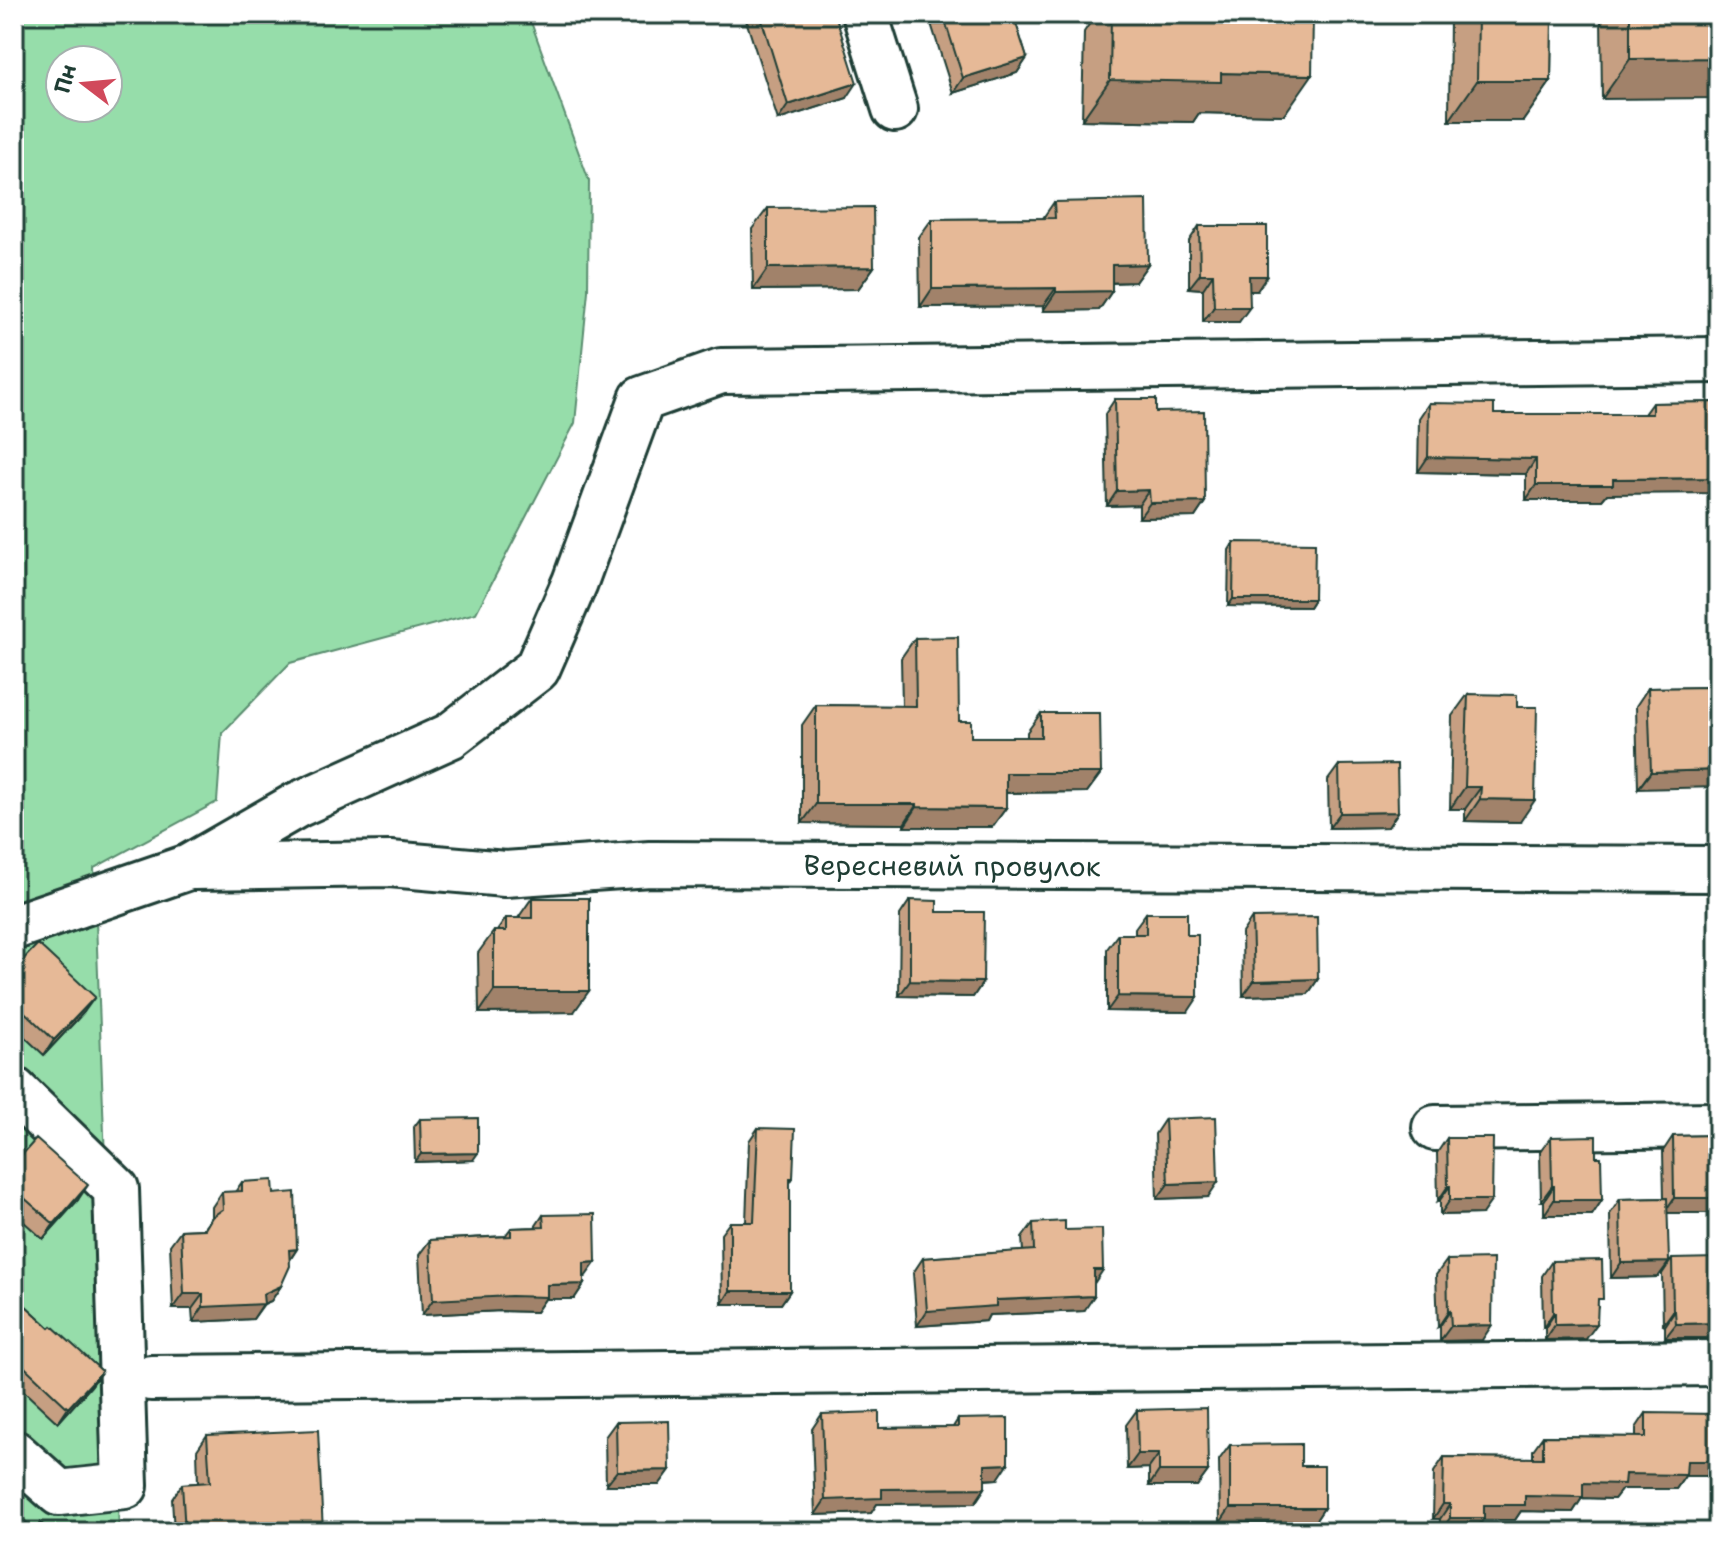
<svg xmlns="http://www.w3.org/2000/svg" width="1732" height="1546" font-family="'Shantell Sans',sans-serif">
  <rect width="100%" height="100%" fill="#fff"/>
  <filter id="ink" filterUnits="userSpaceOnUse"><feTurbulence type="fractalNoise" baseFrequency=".0125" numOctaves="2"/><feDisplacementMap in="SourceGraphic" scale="16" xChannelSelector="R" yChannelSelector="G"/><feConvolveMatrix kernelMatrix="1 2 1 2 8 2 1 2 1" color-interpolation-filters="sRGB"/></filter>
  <g filter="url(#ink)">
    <!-- green -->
    <path fill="#96ddaa" stroke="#5a8d6f" stroke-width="2" fill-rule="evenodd" d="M14,14H528L589,181L588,291L575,423L476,613L290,663L222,733L217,802L94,868L119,1532H14ZM60,60H108V108H60Z"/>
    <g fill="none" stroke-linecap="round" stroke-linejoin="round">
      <!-- minor casing -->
      <g stroke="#1f3d34" stroke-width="50">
        <g id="minor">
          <path d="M865,14L895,109"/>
          <path id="s1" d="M193,867L390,864L505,874L650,864L1718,869"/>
          <path d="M14,927L189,867L297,805L450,736L537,669L575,582L642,399L721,371L1718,360"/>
          <path d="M14,1090L116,1189L125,1486L59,1493L14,1453"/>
          <path d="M1435,1128L1718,1125"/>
          <path d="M151,1378L1718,1363"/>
        </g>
      </g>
      <!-- minor -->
      <use href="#minor" stroke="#fff" stroke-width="44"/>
    </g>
    <!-- wall -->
    <path fill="#c69f82" stroke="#1f3d34" stroke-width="2" d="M744,14H835L847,98L778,120Z
      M928,14H1013L1027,58L1017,73L953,93Z
      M1096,14H1313L1284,115L1199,113L1193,122L1082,120L1084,32Z
      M1450,14H1552L1551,81L1523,121H1449Z
      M1601,14H1718L1602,99Z
      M1054,202L1148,264L1135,282L1112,283V291L1099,310L1043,311V306L920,307L919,237L932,219L1043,218Z
      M768,208L874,267L858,289L753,290L752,229Z
      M1199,226L1257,291H1249L1239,322H1203V289L1189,288V241Z
      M1115,399L1156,412L1205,502L1195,517L1139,518V505L1107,506L1105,414Z
      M1718,402L1607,494L1602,500H1526V474L1418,472L1419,418L1429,403L1494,414H1644L1652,403Z
      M1234,542L1314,599L1309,607L1228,606L1229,550Z
      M915,638L959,721L971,737H1027V732L1041,713L1101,773L1087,792L1006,793V808L992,827H904V824L802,823V725L816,705L902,706L901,658Z
      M1711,687L1638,789L1636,706L1648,688Z
      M1468,694L1520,822L1465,821V809H1450L1452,716Z
      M1339,765L1398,812L1388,827L1329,828L1328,780Z
      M532,898L574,1012L479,1013L478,953L494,931H497L506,918H518Z
      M910,900L937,912L983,982L973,997L899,996L900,915Z
      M1146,913L1188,1012L1107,1011V949L1118,934H1135V928Z
      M1252,918L1318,979L1308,994L1243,996L1242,933Z
      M14,969L84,1012L44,1055L14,1027Z
      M420,1119L473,1160L415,1162L414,1127Z
      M1165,1119L1208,1197L1157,1199L1155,1134Z
      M758,1128L793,1178L790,1183V1291L781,1304H722L721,1234L730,1222H746L749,1141Z
      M1718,1135V1213H1667L1658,1277L1611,1278L1610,1214L1620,1199L1664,1198L1663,1151L1673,1136Z
      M1551,1137L1596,1157L1602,1200L1592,1215H1544V1201H1541L1540,1152Z
      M1447,1138L1482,1214L1440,1215V1200L1438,1201L1437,1153Z
      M14,1164L78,1200L43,1239L14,1213Z
      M242,1182L274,1194L297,1249L290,1260L281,1286L271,1301L264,1304L253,1319L193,1322L192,1309H173L170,1245L181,1230L203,1229L212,1217V1207L222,1192H235Z
      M543,1215L585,1277H584V1284L574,1299H545L536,1312L501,1311L422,1315L419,1255L430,1240L505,1236L511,1228L535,1227Z
      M1033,1223L1065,1230L1094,1283L1084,1311L989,1315L986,1321L917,1326L913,1273L923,1258L1023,1251L1022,1238Z
      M1672,1259L1718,1260V1338H1665V1326L1663,1325L1662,1274Z
      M1447,1260L1482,1340L1440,1341V1326L1438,1327L1436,1275Z
      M1552,1261L1598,1306L1586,1339L1545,1340V1328H1543L1542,1276Z
      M14,1295L50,1328L102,1371L91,1386L58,1423L14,1382Z
      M1137,1410L1208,1471L1197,1486H1149V1468L1127,1469L1126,1425Z
      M1646,1413L1685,1476L1676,1489H1622L1614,1499L1582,1498L1573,1512L1521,1511L1515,1520H1483L1474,1532H1439L1440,1519H1433L1434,1472L1444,1457L1533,1458V1450L1543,1436L1636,1437V1428Z
      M822,1414L879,1428L953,1427L958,1419L998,1479L985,1480V1488L975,1503L877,1504L871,1513L815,1515L812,1429Z
      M616,1422L670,1470L659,1485H606L605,1437Z
      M207,1435L323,1532H174L172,1499L182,1484L198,1483L197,1450Z
      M1230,1445L1301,1466L1324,1508L1314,1523H1220L1219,1460Z"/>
    <!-- shaded-wall -->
    <path fill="#a1826a" stroke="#1f3d34" stroke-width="2" d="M1027,58L1017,73L953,93L963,78Z
      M1718,58V98L1602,99L1630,59Z
      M1221,73L1312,75L1284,115L1199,113L1193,122L1082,120L1110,80Z
      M1477,81H1551L1523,121H1449Z
      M857,83L847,98L778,120L788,105Z
      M1148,264L1135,282L1099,283L1112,265Z
      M874,267L858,289L753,290L768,268Z
      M1200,274H1213L1203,289L1189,288Z
      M1249,276H1267L1257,291H1239Z
      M1056,288L1043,306L920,307L932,289Z
      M1112,291L1099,310L1043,311L1056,292Z
      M1214,307H1250L1239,322H1203Z
      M1428,457L1536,459L1526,474L1418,472Z
      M1718,478V493L1607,494L1602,500H1526L1536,485L1613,479Z
      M1149,490L1139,505L1107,506L1117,491Z
      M1205,502L1195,517L1139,518L1150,503Z
      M1233,599H1314L1309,607L1228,606Z
      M1718,770V787L1638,789L1651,772Z
      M1006,773H1101L1087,792L992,793Z
      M1465,787H1481L1465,809H1450Z
      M1480,799L1535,800L1520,822L1465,821Z
      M816,804H917L904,824L802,823Z
      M917,807L1006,808L992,827H904Z
      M1398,812L1388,827L1329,828L1340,813Z
      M1318,979L1308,994L1243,996L1254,981Z
      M910,981L983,982L973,997L899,996Z
      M494,991H589L574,1012L479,1013Z
      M1118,996L1198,997L1188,1012L1107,1011Z
      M95,997L84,1012L44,1055L54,1040Z
      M478,1153L473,1160L415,1162L421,1154Z
      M1218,1182L1208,1197L1157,1199L1168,1184Z
      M88,1185L78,1200L43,1239L54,1224Z
      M1448,1186H1450L1440,1200L1438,1201Z
      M1552,1186H1554L1544,1201H1541Z
      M1674,1198H1718V1213H1664Z
      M1450,1200H1492L1482,1214L1440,1215Z
      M1554,1200H1602L1592,1215H1544Z
      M297,1249L287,1264L289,1250Z
      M596,1262L585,1277L574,1278L584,1263Z
      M1669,1262L1658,1277L1611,1278L1621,1263Z
      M1094,1270H1103L1093,1285Z
      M584,1284L574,1299H545L536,1312L501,1311L422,1315L433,1300L547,1285Z
      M281,1286L271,1301L263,1304L253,1319L193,1322L203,1307L263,1294Z
      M730,1291H790L781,1304H722Z
      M184,1294H203L192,1309H173Z
      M1094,1296L1084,1311L989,1315L986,1321L917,1326L927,1311L996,1300Z
      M1450,1311L1440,1326L1438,1327L1448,1312Z
      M1673,1311H1675L1665,1326L1663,1325Z
      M1553,1313H1555L1545,1328H1543Z
      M1718,1323V1338H1665L1676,1324Z
      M1597,1324L1586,1339L1545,1340L1555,1325Z
      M1492,1325L1482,1340L1440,1341L1451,1326Z
      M102,1371L91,1386L58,1423L68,1408Z
      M1138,1454H1159L1149,1468L1127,1469Z
      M1687,1461H1718V1476H1685L1676,1489H1622L1614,1499L1582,1498L1573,1512L1521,1511L1515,1520H1483L1474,1532H1440L1450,1518L1484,1505Z
      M1008,1464L998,1479L975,1480L985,1465Z
      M670,1470L659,1485H606L617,1471Z
      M1159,1471H1208L1197,1486H1149Z
      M985,1488L975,1503L877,1504L871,1513L815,1515L825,1500L882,1489Z
      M1443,1504H1450L1440,1519H1433Z
      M1230,1508H1324L1314,1523H1220Z"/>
    <!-- building -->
    <path fill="#e6b997" stroke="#1f3d34" stroke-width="2" d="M760,14H835L857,83L788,105Z
      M943,14H1013L1027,58L963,78Z
      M1111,14H1313L1312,75L1221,73V82L1110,80Z
      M1478,14H1552L1551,81H1477Z
      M1630,14H1718V58L1630,59Z
      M1147,200L1148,264L1112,265V291L1056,292V288L932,289V219L1055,218L1054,202Z
      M873,207L874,267L768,268V208Z
      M1199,226H1267V276H1249L1250,307H1214L1213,274H1200Z
      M1115,399H1156V412L1204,411L1205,502L1150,503L1149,490L1117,491Z
      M1718,402V478L1613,479V485H1536V459L1428,457L1429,403L1494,404V414H1652V403Z
      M1234,542L1315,543L1314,599H1233Z
      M958,637L959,721H971V737H1041V713H1100L1101,773H1006V808L917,807V804H816V705L916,706L915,638Z
      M1711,687V699H1718V770L1651,772L1648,688Z
      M1468,694L1517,695V707H1537L1535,800L1480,799L1481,787H1465Z
      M1397,764L1398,812L1340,813L1339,765Z
      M532,898H589V991H494V931H506V918H532Z
      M910,900L937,901V912H984L983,982L910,981Z
      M1146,913H1187V935H1198V997L1118,996V934H1146Z
      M1317,917L1318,979L1254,981L1252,918Z
      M38,944L95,997L54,1040L14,1002V969Z
      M1216,1117L1218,1182L1168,1184L1165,1119Z
      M478,1118V1153L421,1154L420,1119Z
      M758,1128L795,1129L793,1178H790V1291H730V1222H754Z
      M1718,1135V1198H1674L1673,1136Z
      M1596,1136V1157H1601L1602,1200H1554V1186H1552L1551,1137Z
      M1447,1138H1493L1492,1200H1450V1186H1448Z
      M36,1139L88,1185L54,1224L14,1189V1164Z
      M273,1180L274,1194L295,1192L297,1249L289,1250L290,1266L281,1286L263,1294L264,1304L203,1307V1294H184L181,1230L205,1229L212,1217L223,1209L222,1192L242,1191V1182Z
      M1667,1198L1669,1262L1621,1263L1620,1199Z
      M595,1214L596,1262L584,1263V1284L547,1285V1297L511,1296L433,1300L430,1240L511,1236V1228L544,1227L543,1215Z
      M1065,1221V1230L1102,1229L1103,1270H1094V1296L996,1300V1306L927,1311L923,1258L1034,1250L1033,1223Z
      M1718,1258V1323L1676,1324L1675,1311H1673L1672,1259Z
      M1493,1259L1492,1325L1451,1326L1450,1311L1448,1312L1447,1260Z
      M1602,1260L1603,1299H1598L1597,1324L1555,1325V1313H1553L1552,1261Z
      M14,1295L50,1328L52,1326L102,1371L68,1408L14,1357Z
      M1207,1408L1208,1471H1159V1454H1138L1137,1410Z
      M879,1412V1428L958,1427V1419L1008,1418V1464L985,1465V1488L882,1489V1498L825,1500L822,1414Z
      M1646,1413L1718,1414V1461H1687L1686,1475L1625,1474L1624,1484L1583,1483V1497L1525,1496V1505H1484V1518H1450V1504H1443L1444,1457L1543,1458V1436L1646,1437Z
      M669,1421L670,1470L617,1471L616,1422Z
      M318,1430L323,1532H185L182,1484L210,1482L207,1435Z
      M1301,1444V1466H1324V1508H1230V1445Z
      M14,1511L35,1530L41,1523L51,1532H14Z"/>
  </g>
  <g text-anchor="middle" stroke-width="7" stroke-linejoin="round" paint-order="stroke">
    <!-- street labels -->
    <g font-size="28" fill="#1f3d34" stroke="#fff">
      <text dy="10" stroke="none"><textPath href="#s1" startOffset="760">Вересневий провулок</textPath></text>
    </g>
  </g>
  <!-- margin -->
  <rect width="1732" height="1546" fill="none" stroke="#fff" stroke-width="48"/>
  <rect x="24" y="24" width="1684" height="1498" fill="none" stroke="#1f3d34" stroke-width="3" filter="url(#ink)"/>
  <!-- north arrow -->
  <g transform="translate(84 84) rotate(286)"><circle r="38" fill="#ffffff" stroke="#a5b1ae" stroke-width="2"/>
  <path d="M0-6L14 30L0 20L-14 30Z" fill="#d1495b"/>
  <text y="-12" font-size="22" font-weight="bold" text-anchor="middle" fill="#1f3d34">Пн</text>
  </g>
</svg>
